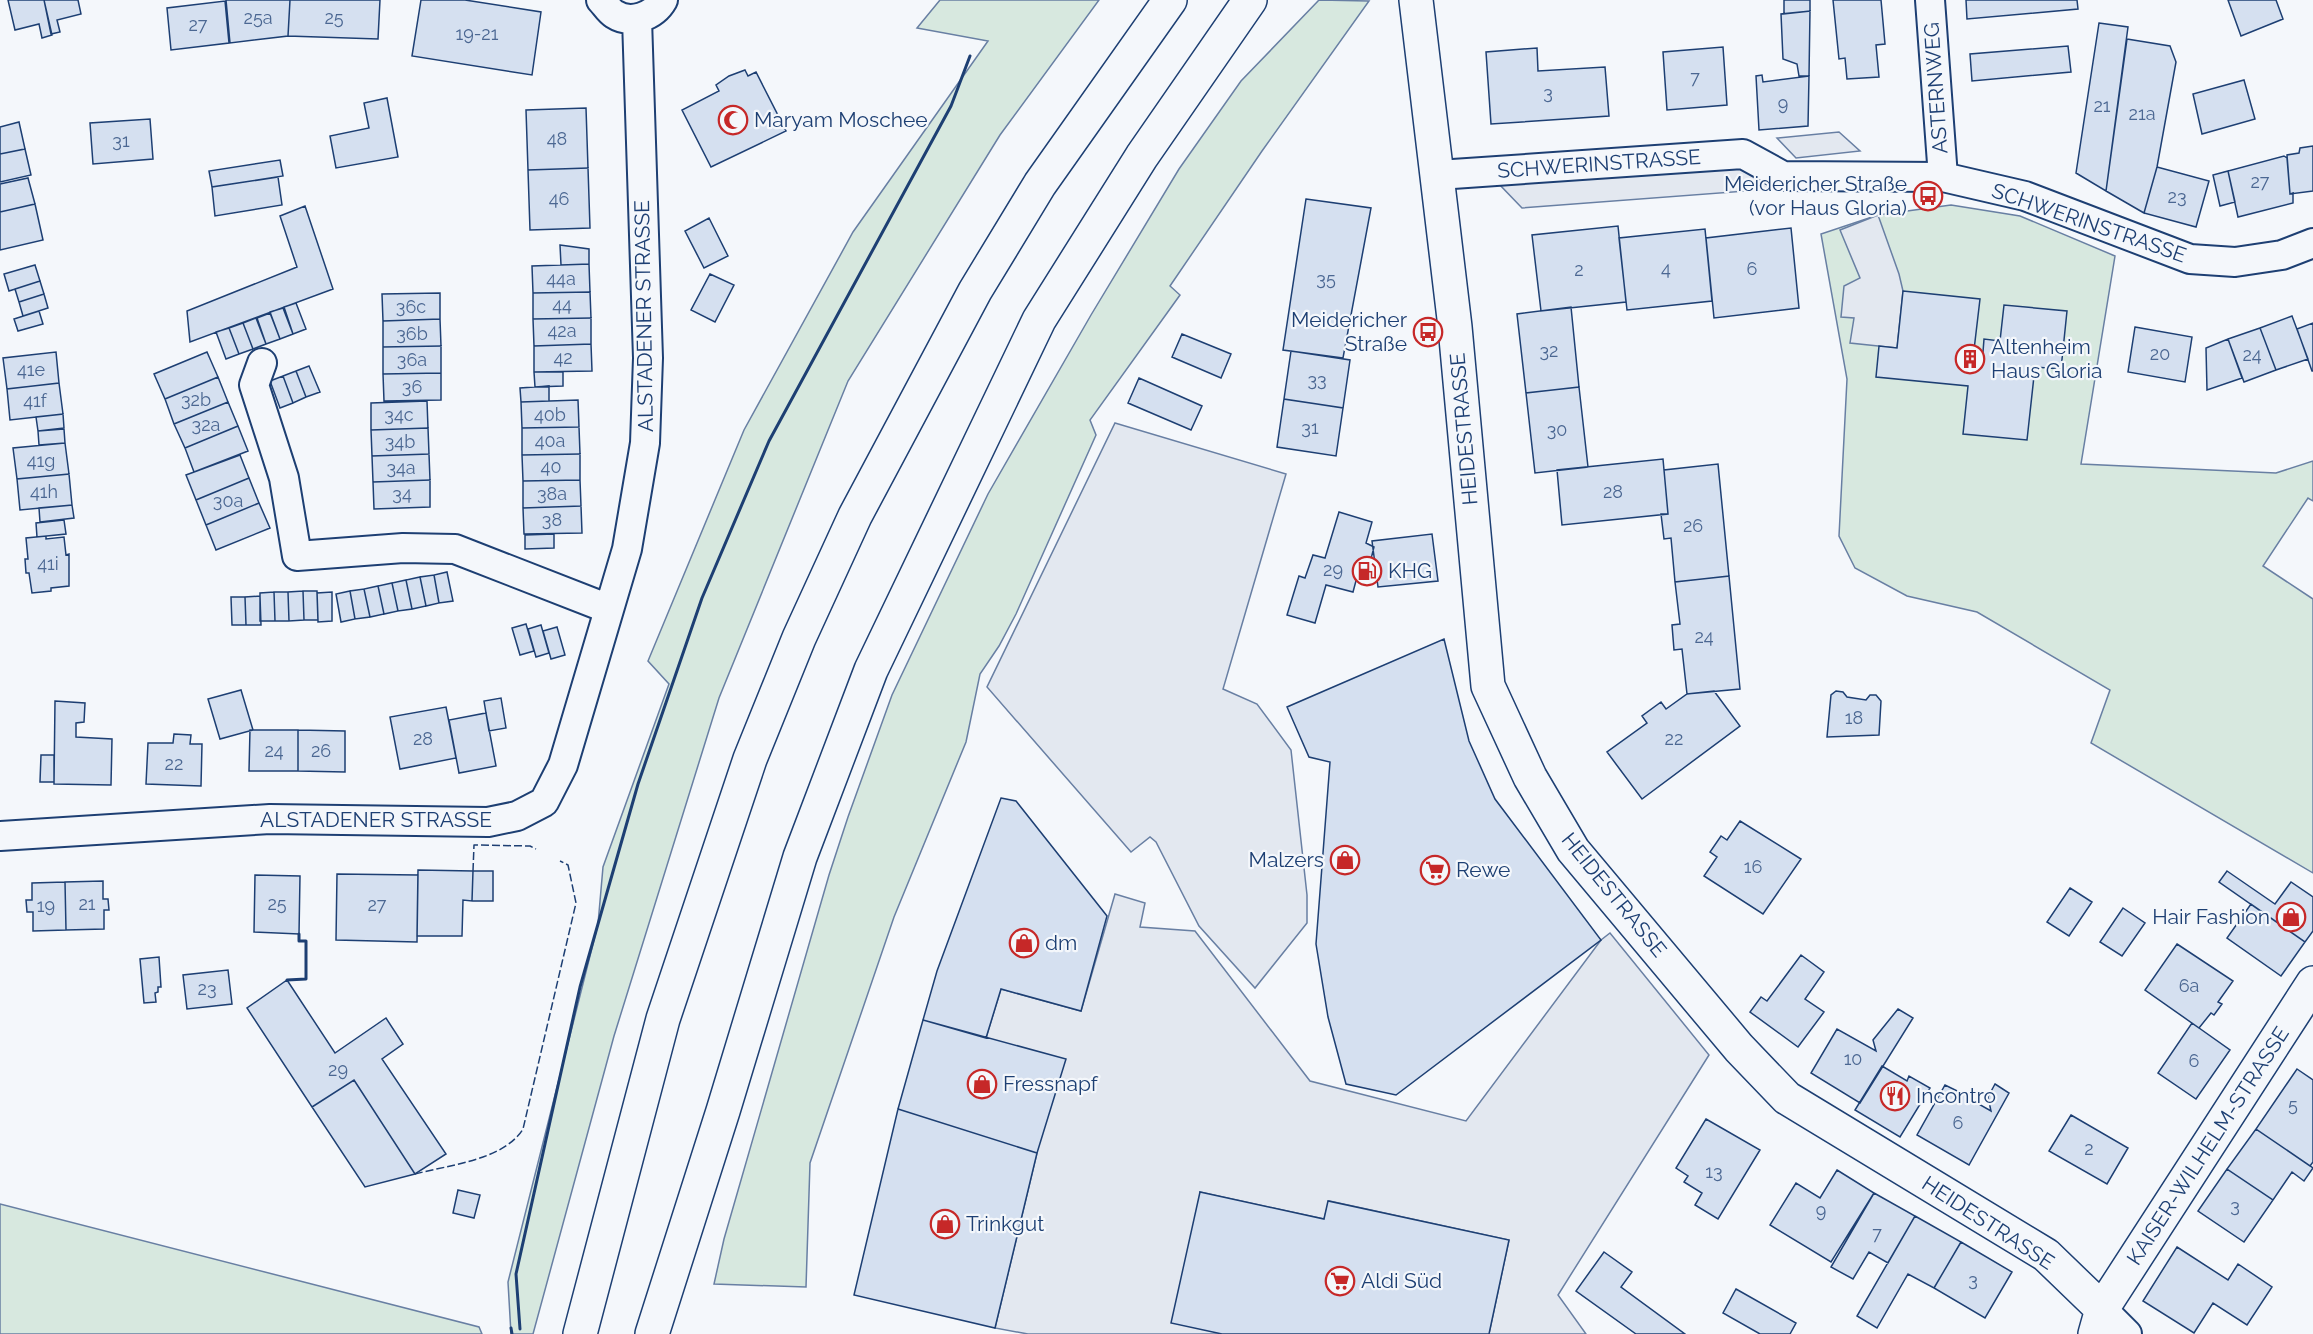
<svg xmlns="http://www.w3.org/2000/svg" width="2313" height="1334" font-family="Raleway,sans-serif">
  <rect width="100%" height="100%" fill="#f4f7fb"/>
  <!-- green -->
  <path fill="#d7e8df" stroke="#687fa3" stroke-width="1.5" d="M940,0H1099L1000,135L848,381L719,698L614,1036L533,1334H511L508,1282L598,924L603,867L669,684L648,661L744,430L853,232L988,41L917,28Z
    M1319,0L1369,1L1262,151L1170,286L1180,295L1090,420L1096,435L1016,614L999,646L980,674L966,742L894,917L810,1163L806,1287L714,1284L724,1239L829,875L848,817L892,695L988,494L1091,315L1179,169L1241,81Z
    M1951,205L2020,216L2115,256L2081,464L2276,473L2313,461V501L2308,498L2263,566L2313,599V873L2091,743L2110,690L1977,612L1907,596L1855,568L1839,536L1847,379L1821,234L1878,215Z
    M0,1204L479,1327L482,1334H0Z"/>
  <!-- parking -->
  <path fill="#e3e8f0" stroke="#687fa3" stroke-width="1.5" d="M1839,132L1860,151L1796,158L1777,138Z
    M1737,165L1773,189L1522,208L1499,184Z
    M1878,215L1899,274L1903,291L1897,348L1850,343L1854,318L1841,317L1844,286L1860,278L1840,230Z
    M1115,423L1286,474L1223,689L1257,704L1291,750L1307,895V923L1255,988L1199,926L1156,842L1150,837L1131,852L987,687Z
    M1115,894L1145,903L1140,927L1195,931L1310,1081L1466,1121L1601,940L1610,933L1709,1055L1558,1295L1586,1334H1489L1509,1240L1329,1201L1324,1219L1200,1192L1222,1334H1028L995,1328L1037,1153L986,1038L1001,989L1081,1011Z"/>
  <!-- building -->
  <path fill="#d5e0f0" stroke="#1d3f73" stroke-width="1.5" d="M8,0H44L52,35L42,38L39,24L15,30Z
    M44,0H78L81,14L57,20L60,32L51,34Z
    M226,0H290L288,36L230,43Z
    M290,0H380L378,39L288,36Z
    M421,0H465L541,12L532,75L412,56Z
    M1784,0H1810V11L1784,14Z
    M1833,0H1881L1885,44L1876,45L1879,77L1847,79L1845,58L1839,59Z
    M1966,0H2077L2078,9L1967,19Z
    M2228,0H2276L2283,19L2241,36Z
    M225,1L229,43L171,50L167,8Z
    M1810,11L1809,76H1799L1797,64L1783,59L1781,14Z
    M2099,23L2128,27L2106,191L2076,173Z
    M2127,39L2170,46L2176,62L2157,167L2144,213L2106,191Z
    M2068,46L2071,72L1972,81L1970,54Z
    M1723,47L1727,105L1667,110L1663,52Z
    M1537,48L1538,71L1605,67L1609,116L1491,124L1486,52Z
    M745,70L748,76L756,72L786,131L711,167L682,110L719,91L716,85L729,76Z
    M1762,75L1763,82L1809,76L1808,126L1759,130L1756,76Z
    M2244,80L2255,119L2202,134L2193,94Z
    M387,98L398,157L336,168L330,136L369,128L364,103Z
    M586,108L588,168L528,170L526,110Z
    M150,119L153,159L93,164L90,123Z
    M19,122L25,149L0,154V127Z
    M2313,146V191L2290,194L2287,155L2299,153L2300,148Z
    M25,149L31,175L0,182V154Z
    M2284,156L2287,158L2290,194L2293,193V203L2238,217L2228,171Z
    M280,160L283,176L212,187L209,171Z
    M2157,167L2209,181L2196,227L2144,213Z
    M588,168L590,228L530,230L528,170Z
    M2228,171L2235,202L2220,206L2213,175Z
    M278,177L282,205L215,216L212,187Z
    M28,178L35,204L0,212V184Z
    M1306,199L1371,208L1343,358L1283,350Z
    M35,204L43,240L0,250V212Z
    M305,206L333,289L190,342L187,311L297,267L280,216Z
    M709,218L728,256L704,268L685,231Z
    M1618,226L1626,302L1541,311L1532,235Z
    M1791,228L1799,308L1714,318L1706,238Z
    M1705,229L1712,301L1627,310L1619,238Z
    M560,245L589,249V264L561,265Z
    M589,264L590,292L533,293L532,266Z
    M35,265L40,281L9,291L4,274Z
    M710,274L734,285L715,322L691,310Z
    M40,281L44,294L19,302L15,289Z
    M1903,291L1980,299L1974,350L1983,352L1984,339L2000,341L2004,305L2067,311L2061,369L2035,367L2027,440L1963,434L1968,386L1876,377L1879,346L1897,348Z
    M590,292L591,318L533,319V293Z
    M440,293V319L383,321L382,294Z
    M44,294L48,308L23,316L19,302Z
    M296,303L306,329L293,334L284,307Z
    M1571,307L1579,387L1526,393L1517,314Z
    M283,308L293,334L280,339L270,312Z
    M39,311L43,324L18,331L14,319Z
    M270,313L280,339L266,344L257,318Z
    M2292,316L2308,359L2276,370L2260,328Z
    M256,318L266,344L253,349L243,323Z
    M591,318V344L534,346L533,319Z
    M440,319L441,346L383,347V321Z
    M243,323L253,349L239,354L229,328Z
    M2313,323V371H2312L2297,329Z
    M2135,327L2192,337L2185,382L2128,372Z
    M229,328L239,354L226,359L216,332Z
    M2260,328L2276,370L2244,382L2228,339Z
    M1182,334L1231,354L1221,378L1172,357Z
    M2228,339L2242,378L2207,390L2206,348Z
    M591,344L592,371L534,372V346Z
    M441,346V373L383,374V347Z
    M1291,351L1350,360L1343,408L1284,399Z
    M56,352L59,383L7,389L3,358Z
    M207,352L218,377L165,399L154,374Z
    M309,366L320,392L306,397L296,371Z
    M296,371L306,397L293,403L283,376Z
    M534,372H563V386L535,387Z
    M441,373V400L384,401L383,374Z
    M283,376L293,403L280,408L270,381Z
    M218,377L228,402L174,424L165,399Z
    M1139,378L1202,406L1191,430L1128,403Z
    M59,383L63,414L10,420L7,389Z
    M549,386V401L521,402L520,388Z
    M1579,387L1588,467L1535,473L1526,393Z
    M1284,399L1343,408L1336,456L1277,447Z
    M578,400L579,427L522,428L521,402Z
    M427,401L428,428L371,430V403Z
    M228,402L238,426L185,448L174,424Z
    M63,414L64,428L38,431L36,417Z
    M238,426L248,451L194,472L185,448Z
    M579,427L580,454L522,455V428Z
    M428,428L429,454L372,456L371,430Z
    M64,429L65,443L39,445L38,431Z
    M65,443L69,474L17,479L13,448Z
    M429,454L430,480L373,482L372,456Z
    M580,454V480L523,481L522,455Z
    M240,455L249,478L196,500L186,475Z
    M1663,459L1668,514L1562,525L1557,470Z
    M1718,464L1729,576L1675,582L1671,538L1664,539L1661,514H1668L1664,470Z
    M69,474L72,505L20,510L17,479Z
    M249,478L259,503L206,525L196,500Z
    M430,480V507L374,509L373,482Z
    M580,480L581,506L523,508V481Z
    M259,503L270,528L216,550L206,525Z
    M72,505L74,518L40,522L39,508Z
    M581,506L582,533L524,534L523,508Z
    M1339,512L1372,522L1366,543L1374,547L1370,563L1361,562L1353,592L1326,585L1315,623L1287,615L1299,576L1305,578L1313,555L1325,558Z
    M64,520L66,534L37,537L36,523Z
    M554,534V548L525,549V535Z
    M1432,534L1438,581L1378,587L1372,541Z
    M46,536V539L64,537L66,555L69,554V586L51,588V591L32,593L29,573H26L25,559H28L26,538Z
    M447,572L453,601L439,603L434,575Z
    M434,575L439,603L426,606L420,577Z
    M1729,576L1740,689L1687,694L1682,649L1674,650L1672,625L1680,624L1675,582Z
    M420,577L426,606L412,609L406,580Z
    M406,580L412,609L398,611L392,583Z
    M392,583L398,611L384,614L378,586Z
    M378,586L384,614L370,617L364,589Z
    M364,589L370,617L355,619L350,591Z
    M303,591L304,620L289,621L288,592Z
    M303,591H317L318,620H304Z
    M350,591L355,619L341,622L336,594Z
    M274,592H288L289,621H275Z
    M274,592L275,621H260V593Z
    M332,592V621L318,622L317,593Z
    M260,596L261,625H246L245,597Z
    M231,597H245L246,625H232Z
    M526,624L534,651L520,655L512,628Z
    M541,625L549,653L536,657L528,629Z
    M557,627L565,655L551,659L543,631Z
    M1444,639L1469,741L1495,799L1601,940L1396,1095L1346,1084L1328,1017L1316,944L1330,762L1309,757L1287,707Z
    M241,690L253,730L220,739L208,699Z
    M1714,691L1740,726L1642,799L1607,752L1647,723L1642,716L1661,702L1666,709L1687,694Z
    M1836,691L1843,692L1847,697L1866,700L1870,695H1876L1881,701L1879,735L1827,737L1831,695Z
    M501,698L506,728L489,731L484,701Z
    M55,701L85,703L84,722L76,723V737L112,739L111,785L54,784Z
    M446,707L456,758L400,769L390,717Z
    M486,713L496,766L459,773L449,720Z
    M250,730H298V771H249Z
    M298,730L345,731V772L298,771Z
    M174,734L191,735L190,744H202L201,786L146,784L148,743H173Z
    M41,755H54V782H40Z
    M1001,798L1016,801L1107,916L1081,1011L1001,989L986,1038L923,1020L937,971Z
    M1740,821L1801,859L1763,914L1704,876L1717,857L1710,852L1721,836L1727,840Z
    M418,870L473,871L472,901L463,900L462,936H417Z
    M473,871H493V901H472Z
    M2227,871L2275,904L2291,882L2313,897V931L2305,942L2219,882Z
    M337,874L418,875L417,942L336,940Z
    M255,875L300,876L299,934L254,932Z
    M103,881V899H108L109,910H104V929L66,930L65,882Z
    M65,882L66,930L33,931V912H27L26,900H32V883Z
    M2070,888L2092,902L2069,936L2047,922Z
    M2251,904L2305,942L2281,976L2227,938Z
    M2123,908L2145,923L2122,956L2100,942Z
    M2177,944L2233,981L2218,1002L2222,1004L2214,1015L2211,1013L2199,1028L2145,990Z
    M1801,955L1824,972L1805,999L1824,1012L1798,1047L1750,1012L1761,997L1767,1001Z
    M159,957L161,987H158V992L155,993L156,1002L144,1003L140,959Z
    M228,970L232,1004L187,1009L183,975Z
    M287,980L335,1053L386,1018L403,1044L382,1059L446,1154L415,1174L354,1080L312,1107L247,1008Z
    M1898,1009L1913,1018L1860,1103L1811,1073L1837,1029L1876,1051L1873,1040Z
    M923,1020L1066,1059L1037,1153L898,1109Z
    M2192,1023L2230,1050L2196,1099L2158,1073Z
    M1882,1066L1907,1081L1909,1076L1930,1088L1900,1137L1855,1110Z
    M2297,1069L2313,1080V1162L2310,1166L2256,1129Z
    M354,1080L415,1174L365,1187L312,1107Z
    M1995,1084L2009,1093L1969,1165L1917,1135L1945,1085L1976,1100L1975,1102L1991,1111L1988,1097Z
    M898,1109L1037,1153L995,1328L854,1295Z
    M2071,1115L2128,1148L2107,1184L2049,1151Z
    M1706,1119L1760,1150L1718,1219L1695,1205L1702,1193L1684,1182L1688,1176L1676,1168Z
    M2256,1129L2313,1168L2304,1181L2292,1172L2273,1200L2227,1169Z
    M2227,1169L2273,1200L2244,1242L2198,1211Z
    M1837,1170L1874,1193L1831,1262L1770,1225L1796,1183L1820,1198Z
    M458,1190L480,1195L474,1218L453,1213Z
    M1200,1192L1324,1219L1328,1201L1509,1240L1489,1334H1222L1171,1323Z
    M1874,1193L1915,1216L1888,1263L1869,1252L1853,1279L1831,1267Z
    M1915,1216L1961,1242L1934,1288L1908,1274L1877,1328L1857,1316Z
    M1961,1242L2012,1272L1985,1318L1934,1288Z
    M2177,1247L2228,1280L2238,1264L2272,1287L2247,1325L2213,1303L2194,1333L2143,1301Z
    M1604,1252L1632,1272L1621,1287L1685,1334H1636L1576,1291Z
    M1736,1289L1796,1323L1790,1334H1760L1723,1313Z"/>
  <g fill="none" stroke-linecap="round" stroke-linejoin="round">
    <!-- minor casing -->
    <g stroke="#1d3f73" stroke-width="32">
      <path id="minor" d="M601,0C605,4 609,11 614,14C631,25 654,16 663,0
        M1930,0L1943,177
        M1438,175L1743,154L1783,176L1943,177L2025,196L2190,259L2235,262L2282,255L2313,243
        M262,363L254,385L284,478L297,556L403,548L455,549L609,609
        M0,836L270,819L488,822L517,816L544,802L563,765L627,549L645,443L648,358L637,19
        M2102,1309L2127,1334"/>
    </g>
    <!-- tertiary casing -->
    <g stroke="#1d3f73" stroke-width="36">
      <path id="tertiary" d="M1416,0L1455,327L1488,686L1530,777L1573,850L1739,1048L1787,1098L2046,1255L2102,1309
        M2095,1334L2102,1309L2313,983"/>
    </g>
    <!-- motorway casing -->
    <g stroke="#1d3f73" stroke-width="36">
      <path id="motorway" d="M580,1334L663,1019L750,759L799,638L855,516L975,291L1040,184L1170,0
        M652,1334L723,1111L800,857L871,670L1039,320L1142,156L1250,0"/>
    </g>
    <!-- minor -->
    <use href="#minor" stroke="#f4f7fb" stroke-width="28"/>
    <!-- tertiary -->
    <use href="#tertiary" stroke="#f4f7fb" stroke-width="33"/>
    <!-- motorway -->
    <use href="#motorway" stroke="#f4f7fb" stroke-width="33"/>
    <!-- fence -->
    <path stroke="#1d3f73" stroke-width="1.5" stroke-dasharray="8 3" stroke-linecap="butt" d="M473,871L474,845L530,846L536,849
      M415,1174C449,1165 504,1160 523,1129L576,903L568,865L560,861"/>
    <!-- wall -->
    <path stroke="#1d3f73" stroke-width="3" d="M287,980L306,979V941H299V934
      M511,1328L512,1334
      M520,1329L516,1274L580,987L638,784L702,598L769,441L951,106L970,56"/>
  </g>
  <!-- icons -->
  <defs>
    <g id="mosque-ring" transform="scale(1.5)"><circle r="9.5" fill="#f4f7fb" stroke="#c62828" stroke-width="1.5"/><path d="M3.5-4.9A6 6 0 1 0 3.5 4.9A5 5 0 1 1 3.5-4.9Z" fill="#c62828"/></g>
    <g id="bus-ring" transform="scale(1.5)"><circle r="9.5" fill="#f4f7fb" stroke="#c62828" stroke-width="1.5"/><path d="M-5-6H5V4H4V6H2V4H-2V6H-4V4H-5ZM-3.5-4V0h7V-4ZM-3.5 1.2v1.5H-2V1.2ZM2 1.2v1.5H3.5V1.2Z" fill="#c62828"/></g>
    <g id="building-ring" transform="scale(1.5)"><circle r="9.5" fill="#f4f7fb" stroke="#c62828" stroke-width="1.5"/><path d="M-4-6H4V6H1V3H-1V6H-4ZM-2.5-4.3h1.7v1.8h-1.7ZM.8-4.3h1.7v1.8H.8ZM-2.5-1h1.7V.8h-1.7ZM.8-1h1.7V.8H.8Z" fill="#c62828"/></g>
    <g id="fuel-ring" transform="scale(1.5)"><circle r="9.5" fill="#f4f7fb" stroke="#c62828" stroke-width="1.5"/><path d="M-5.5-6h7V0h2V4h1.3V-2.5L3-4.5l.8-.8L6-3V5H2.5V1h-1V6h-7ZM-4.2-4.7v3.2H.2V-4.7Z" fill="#c62828"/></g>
    <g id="shop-ring" transform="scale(1.5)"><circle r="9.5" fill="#f4f7fb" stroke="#c62828" stroke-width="1.5"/><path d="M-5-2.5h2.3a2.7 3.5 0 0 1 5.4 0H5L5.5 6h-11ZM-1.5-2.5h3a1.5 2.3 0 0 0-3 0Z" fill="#c62828"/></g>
    <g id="supermarket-ring" transform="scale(1.5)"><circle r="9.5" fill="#f4f7fb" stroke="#c62828" stroke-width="1.5"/><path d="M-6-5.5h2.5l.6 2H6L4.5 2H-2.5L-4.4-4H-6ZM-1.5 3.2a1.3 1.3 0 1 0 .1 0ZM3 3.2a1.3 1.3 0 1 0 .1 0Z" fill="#c62828"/></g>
    <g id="restaurant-ring" transform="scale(1.5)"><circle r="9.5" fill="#f4f7fb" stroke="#c62828" stroke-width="1.5"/><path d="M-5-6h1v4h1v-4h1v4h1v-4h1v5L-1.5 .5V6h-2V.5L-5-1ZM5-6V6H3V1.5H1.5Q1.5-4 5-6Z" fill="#c62828"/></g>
  </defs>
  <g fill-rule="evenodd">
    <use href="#mosque-ring" x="733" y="120"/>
    <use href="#bus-ring" x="1928" y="196"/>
    <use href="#bus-ring" x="1428" y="332"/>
    <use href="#building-ring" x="1970" y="359"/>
    <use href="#fuel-ring" x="1367" y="571"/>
    <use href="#shop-ring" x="1345" y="860"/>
    <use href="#supermarket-ring" x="1435" y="870"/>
    <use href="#shop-ring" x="2291" y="917"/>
    <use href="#shop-ring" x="1024" y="943"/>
    <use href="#shop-ring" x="982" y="1084"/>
    <use href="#restaurant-ring" x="1895" y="1096"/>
    <use href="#shop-ring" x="945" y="1224"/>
    <use href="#supermarket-ring" x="1340" y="1281"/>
  </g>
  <g text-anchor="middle" stroke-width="4.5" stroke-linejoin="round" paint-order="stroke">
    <!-- number labels -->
    <g font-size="18" fill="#4b6792">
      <text x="258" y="24">25a</text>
      <text x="334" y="24">25</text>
      <text x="198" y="31">27</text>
      <text x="477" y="40">19-21</text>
      <text x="1695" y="84">7</text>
      <text x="1548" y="99">3</text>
      <text x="1783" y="110">9</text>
      <text x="2102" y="112">21</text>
      <text x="2142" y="120">21a</text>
      <text x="557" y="145">48</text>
      <text x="121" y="147">31</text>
      <text x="2260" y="188">27</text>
      <text x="2177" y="203">23</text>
      <text x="559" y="205">46</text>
      <text x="1666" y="275">4</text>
      <text x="1752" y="275">6</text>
      <text x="1579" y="276">2</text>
      <text x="561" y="285">44a</text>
      <text x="1326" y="285">35</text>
      <text x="562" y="311">44</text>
      <text x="411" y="313">36c</text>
      <text x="562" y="337">42a</text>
      <text x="412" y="340">36b</text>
      <text x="1549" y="357">32</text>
      <text x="2160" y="360">20</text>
      <text x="2252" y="361">24</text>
      <text x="563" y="364">42</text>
      <text x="412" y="366">36a</text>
      <text x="31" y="376">41e</text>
      <text x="1317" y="386">33</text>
      <text x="412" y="393">36</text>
      <text x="196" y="406">32b</text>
      <text x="35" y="407">41f</text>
      <text x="399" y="421">34c</text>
      <text x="550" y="421">40b</text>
      <text x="206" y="431">32a</text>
      <text x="1310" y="434">31</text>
      <text x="1557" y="436">30</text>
      <text x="550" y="447">40a</text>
      <text x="400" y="448">34b</text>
      <text x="41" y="467">41g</text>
      <text x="551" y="473">40</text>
      <text x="401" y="474">34a</text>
      <text x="44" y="498">41h</text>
      <text x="1613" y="498">28</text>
      <text x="402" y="500">34</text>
      <text x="552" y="500">38a</text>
      <text x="228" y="507">30a</text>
      <text x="552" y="526">38</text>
      <text x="1693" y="532">26</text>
      <text x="48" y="570">41i</text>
      <text x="1333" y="576">29</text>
      <text x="1704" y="643">24</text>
      <text x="1854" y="724">18</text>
      <text x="423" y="745">28</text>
      <text x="1674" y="745">22</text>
      <text x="274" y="757">24</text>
      <text x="321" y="757">26</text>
      <text x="174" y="770">22</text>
      <text x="1753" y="873">16</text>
      <text x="87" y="910">21</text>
      <text x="277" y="910">25</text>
      <text x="377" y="911">27</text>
      <text x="46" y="912">19</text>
      <text x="2189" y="992">6a</text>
      <text x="207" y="995">23</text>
      <text x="1853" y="1065">10</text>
      <text x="2194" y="1067">6</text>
      <text x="338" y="1076">29</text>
      <text x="2293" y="1111">5</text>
      <text x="1958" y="1129">6</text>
      <text x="2089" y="1155">2</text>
      <text x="1714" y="1178">13</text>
      <text x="2235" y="1212">3</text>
      <text x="1821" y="1217">9</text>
      <text x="1877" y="1240">7</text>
      <text x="1973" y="1286">3</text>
    </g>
    <!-- street labels -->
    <g font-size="21" fill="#1d3f73" stroke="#f4f7fb">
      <text transform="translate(1936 88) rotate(-94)" y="7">ASTERNWEG</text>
      <text transform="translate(1599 164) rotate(-4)" y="7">SCHWERINSTRASSE</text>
      <text transform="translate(2089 223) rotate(19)" y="7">SCHWERINSTRASSE</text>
      <text transform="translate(644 316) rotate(-91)" y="7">ALSTADENER STRASSE</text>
      <text transform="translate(1464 429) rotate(-95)" y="7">HEIDESTRASSE</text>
      <text x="376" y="827">ALSTADENER STRASSE</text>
      <text transform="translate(1614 895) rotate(51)" y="7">HEIDESTRASSE</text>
      <text transform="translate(2208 1146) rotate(-57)" y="7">KAISER-WILHELM-STRASSE</text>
      <text transform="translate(1988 1223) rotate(33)" y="7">HEIDESTRASSE</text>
    </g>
    <!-- poi labels -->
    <g font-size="21" fill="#1d3f73" stroke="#f4f7fb" text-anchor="start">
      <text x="754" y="127">Maryam Moschee</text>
      <text x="1907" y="191" text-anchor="end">Meidericher Straße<tspan x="1907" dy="24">(vor Haus Gloria)</tspan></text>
      <text x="1407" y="327" text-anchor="end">Meidericher<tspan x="1407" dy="24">Straße</tspan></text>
      <text x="1991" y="354">Altenheim<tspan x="1991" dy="24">Haus Gloria</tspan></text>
      <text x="1388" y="578">KHG</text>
      <text x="1324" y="867" text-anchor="end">Malzers</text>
      <text x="1456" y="877">Rewe</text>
      <text x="2270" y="924" text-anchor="end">Hair Fashion</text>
      <text x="1045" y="950">dm</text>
      <text x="1003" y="1091">Fressnapf</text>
      <text x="1916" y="1103">Incontro</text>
      <text x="966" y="1231">Trinkgut</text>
      <text x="1361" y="1288">Aldi Süd</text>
    </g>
  </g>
</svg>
